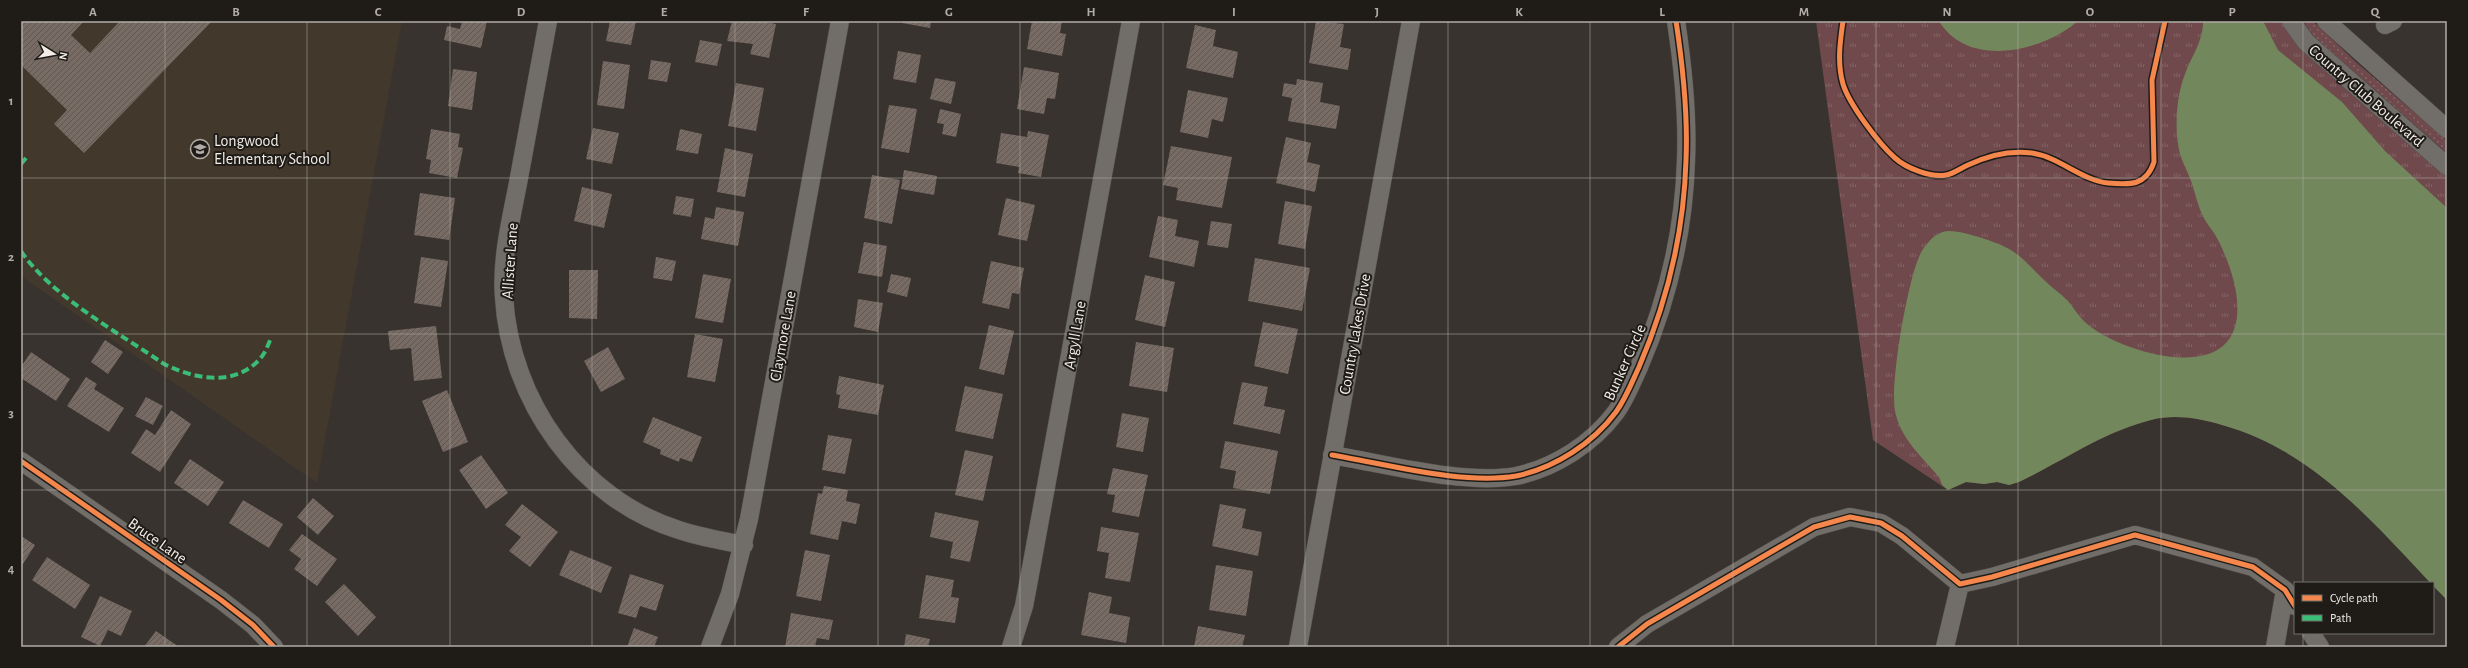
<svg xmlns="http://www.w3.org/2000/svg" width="2468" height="668" font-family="'Alegreya Sans',sans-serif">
  <defs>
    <pattern id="grass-dots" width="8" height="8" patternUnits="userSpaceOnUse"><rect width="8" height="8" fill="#70494c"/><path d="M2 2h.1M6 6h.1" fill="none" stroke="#856466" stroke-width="1.8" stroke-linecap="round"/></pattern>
    <pattern id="park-tufts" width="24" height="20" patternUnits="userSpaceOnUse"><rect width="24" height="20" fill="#70494c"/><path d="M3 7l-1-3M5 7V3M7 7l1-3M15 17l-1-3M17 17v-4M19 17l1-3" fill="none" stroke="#856466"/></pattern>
    <pattern id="building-hatch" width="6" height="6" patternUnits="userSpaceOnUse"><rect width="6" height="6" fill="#776b64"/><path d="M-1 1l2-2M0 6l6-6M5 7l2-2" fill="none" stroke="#5e5753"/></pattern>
  </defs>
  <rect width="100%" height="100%" fill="#38332e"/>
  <!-- built -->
  <path fill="#43382c" d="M21,21H402L317,483L21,276Z"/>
  <!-- grass -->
  <path fill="url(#grass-dots)" d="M2303,21H2313L2357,63L2443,137L2447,141V153L2314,37Z"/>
  <!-- park -->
  <path fill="url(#park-tufts)" d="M1816,21H2281L2300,46L2447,177V600C2383,533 2318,451 2222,425C2199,418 2174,414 2151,420C2103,432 2063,461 2019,482L2009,485L1997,482L1984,484L1966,482L1948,490L1873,440Z"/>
  <!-- water -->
  <path fill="#72875b" d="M1939,21H2078C2042,52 1968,69 1939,21Z
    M2203,21H2263L2278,50L2342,102L2385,151L2447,208V600C2381,533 2320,452 2222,425C2199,418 2174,414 2151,420C2103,432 2063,461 2019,482L2009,485L1997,482L1984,484L1966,482L1948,490L1942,485L1939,477C1922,457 1900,438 1895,411C1890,382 1907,285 1919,257C1924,245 1936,231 1949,231C1960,231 1972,235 1982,238C2016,249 2019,255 2043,279C2051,287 2060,293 2068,301C2074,308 2079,317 2086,323C2113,347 2191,373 2223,346C2251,321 2232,267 2218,240C2215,233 2209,227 2205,220C2197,206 2195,190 2189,176C2186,168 2182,161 2180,154C2174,130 2176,97 2185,74C2191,57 2204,40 2203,21Z"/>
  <!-- building -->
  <path fill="url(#building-hatch)" d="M21,21H84L71,35L90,53L120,21H212L84,153L54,124L67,110L21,65Z
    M462,21H487L481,48L444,40L447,26L460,29Z
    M610,21H636L631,45L606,41Z
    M732,21H759L776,24L769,58L750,54L753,44L727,41Z
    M902,21H931L930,28L902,23Z
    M1032,21H1062L1060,33L1066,34L1062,56L1027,49Z
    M1316,21L1344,24L1340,47L1351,49L1348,70L1309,63Z
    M1195,25L1216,30L1213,46L1238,52L1233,78L1186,68Z
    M700,40L722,44L717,66L695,62Z
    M898,51L921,55L916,83L893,79Z
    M651,60L671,63L667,82L648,79Z
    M603,61L630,65L624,109L597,105Z
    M1024,67L1059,73L1055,99L1047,98L1044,114L1017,109Z
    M453,69L477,72L472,110L448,106Z
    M935,78L956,82L951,104L930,99Z
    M1297,79L1323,83L1320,102L1340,106L1336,129L1288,121L1292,98L1282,96L1284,83L1296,85Z
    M736,83L764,88L756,131L728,126Z
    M1188,90L1228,98L1223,122L1212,119L1208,138L1180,132Z
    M889,105L917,109L909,153L881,148Z
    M940,109L961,114L956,137L942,134L944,124L937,123Z
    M593,128L619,133L612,164L586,159Z
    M431,129L460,134L458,147L463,148L457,178L429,173L431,160L426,159Z
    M680,129L702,134L698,154L676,150Z
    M1028,131L1049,135L1041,177L1018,173L1019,167L996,163L1001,133L1027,137Z
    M1286,137L1311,143L1307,162L1320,165L1315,192L1276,183Z
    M1171,146L1232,157L1222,208L1176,200L1178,188L1163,185Z
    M725,148L753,154L745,197L717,192Z
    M904,170L937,176L934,195L901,189Z
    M872,175L900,180L892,224L864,218Z
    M582,187L612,194L604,228L574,221Z
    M420,193L455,198L449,240L414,235Z
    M676,196L694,199L691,217L673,214Z
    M1006,198L1035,205L1027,241L998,235Z
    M1285,201L1312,206L1305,249L1278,244Z
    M716,207L744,212L738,246L701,239L705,217L714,219Z
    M1158,216L1178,220L1175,236L1199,241L1194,267L1149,257Z
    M1211,221L1232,224L1228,248L1207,245Z
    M864,242L887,246L882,277L858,273Z
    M421,257L448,261L441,307L414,303Z
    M656,257L676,261L672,281L653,278Z
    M1255,258L1310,268L1302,311L1248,301Z
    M991,261L1024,268L1019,294L1012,293L1009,309L982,303Z
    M569,270H598L597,319L569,318Z
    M703,274L731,279L723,323L695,318Z
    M891,274L911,278L907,297L887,292Z
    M1145,275L1175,282L1165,327L1135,320Z
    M858,299L883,303L878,332L854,327Z
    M1263,322L1298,329L1288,374L1254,366Z
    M989,325L1014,331L1004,375L979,369Z
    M436,326L442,378L414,381L411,348L390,350L388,331Z
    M695,334L723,339L715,382L687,377Z
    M105,340L123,352L108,374L91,362Z
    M1136,342L1174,348L1167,392L1129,386Z
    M608,347L625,379L601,392L584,361Z
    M31,352L70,379L56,401L21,378V367Z
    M839,376L884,385L878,415L838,408L840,395L836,394Z
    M86,377L97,384L94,389L124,408L109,432L67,406Z
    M1242,382L1268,387L1264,406L1285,410L1280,434L1233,424Z
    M965,386L1003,394L993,439L955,431Z
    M447,390L468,442L443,452L422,401Z
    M146,397L163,406L153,425L135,416Z
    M171,410L191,424L160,472L131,453L146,429L155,435Z
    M1122,413L1149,418L1143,452L1116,447Z
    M653,417L702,437L692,462L680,458L679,462L660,454L661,450L643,442Z
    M828,435L852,439L845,474L822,470Z
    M1225,441L1278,451L1270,494L1233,488L1236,471L1220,468Z
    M965,450L993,456L983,501L955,495Z
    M481,455L508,493L486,509L459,470Z
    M190,459L224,482L208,506L174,483Z
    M1113,468L1148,475L1139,517L1112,512L1115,495L1107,494Z
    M824,486L848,490L846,501L860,504L856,524L842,521L838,540L810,534L818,493L822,494Z
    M313,498L334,516L318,535L297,517Z
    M243,500L283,524L269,548L229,523Z
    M522,504L558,532L530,567L509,551L521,537L505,525Z
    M1220,504L1246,509L1242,528L1262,532L1258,556L1212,546Z
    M935,512L979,521L970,562L950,558L953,542L930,537Z
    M1101,527L1139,533L1130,582L1105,578L1109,553L1097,551Z
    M302,534L337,559L317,586L294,569L301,559L289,550Z
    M21,536L35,545L21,567Z
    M570,550L612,567L601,593L559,575Z
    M805,550L830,555L821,601L796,596Z
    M47,557L90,585L75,609L32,580Z
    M1216,565L1253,571L1246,616L1209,610Z
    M630,574L664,585L656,611L640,606L636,618L618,613Z
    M926,575L954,580L951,597L959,598L955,623L919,618Z
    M344,584L376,617L358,636L325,602Z
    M1089,592L1112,597L1109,613L1130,617L1126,643L1081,635Z
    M100,596L132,611L121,636L108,630L100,646L81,637Z
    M791,613L833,620L829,640L817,638L815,647H785Z
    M1198,626L1245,635L1242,647H1194Z
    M634,628L658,637L654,647H627Z
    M156,631L179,647H144Z
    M906,634L930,639L928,647H904Z"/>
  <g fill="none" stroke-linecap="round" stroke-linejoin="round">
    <!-- minor casing -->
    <g stroke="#55524d" stroke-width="19">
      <path id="minor" d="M548,21C538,75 528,129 518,183C511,220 501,259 504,297C510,400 579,499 679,530C700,537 722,541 744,545
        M2291,21L2306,42L2447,166
        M2326,21L2447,129
        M2385,25L2393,21
        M1332,455C1386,464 1463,485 1516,476C1555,468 1593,443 1616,412C1626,398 1632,382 1639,367C1667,302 1684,231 1686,160C1688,113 1683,67 1676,21
        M21,461L221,600L253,625L274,647
        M2311,633L2320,647
        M710,647L730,594L749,519L840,21
        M1011,647L1024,606L1030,574L1131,21
        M1298,647L1411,21
        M1618,647L1647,624L1814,527L1850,517L1881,523L1902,536L1960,584L1992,577L2135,535L2253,567L2285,590L2295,606
        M1945,647L1960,584
        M2275,647L2285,590"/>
    </g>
    <!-- minor -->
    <use href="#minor" stroke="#716e6a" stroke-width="18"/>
    <!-- quiet -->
    <path stroke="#3abd76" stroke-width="4" stroke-dasharray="8 4" stroke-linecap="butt" d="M21,164L26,158
      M21,251C51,296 119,333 164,364C194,379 233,387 259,360C265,354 268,345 271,338"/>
    <!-- cycleway casing -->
    <g stroke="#1f1c18" stroke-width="8">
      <path id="cycleway" d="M1843,21C1840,42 1837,63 1843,84C1849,104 1879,144 1895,158C1906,168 1931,178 1946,175C1953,174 1961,168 1968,165C1987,156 2010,150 2032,153C2059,157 2081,180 2108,183C2130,185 2146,186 2154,162L2152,80L2165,21
        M1332,455C1386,464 1463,485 1516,476C1555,468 1593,443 1616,412C1626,398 1632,382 1639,367C1667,302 1684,231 1686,160C1688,113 1683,67 1676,21
        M21,461L221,600L253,625L274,647
        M1618,647L1647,624L1814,527L1850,517L1881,523L1902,536L1960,584L1992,577L2135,535L2253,567L2285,590L2295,606"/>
    </g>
    <!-- cycleway -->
    <use href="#cycleway" stroke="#f5874c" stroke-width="5"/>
  </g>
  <!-- grid -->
  <path fill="none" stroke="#b1aca6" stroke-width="1" stroke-opacity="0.55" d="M165,21V647M307,21V647M450,21V647M592,21V647M735,21V647M878,21V647M1020,21V647M1163,21V647M1305,21V647M1448,21V647M1590,21V647M1733,21V647M1876,21V647M2018,21V647M2161,21V647M2303,21V583M21,178H2447M21,334H2447M21,490H2447M2303,633V647"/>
  <!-- icons -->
  <defs>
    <g id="school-ring" transform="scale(1)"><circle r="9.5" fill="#1f1c18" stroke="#b1aca6" stroke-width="1.5"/><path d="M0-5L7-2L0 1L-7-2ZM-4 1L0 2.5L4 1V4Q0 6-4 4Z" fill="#b1aca6"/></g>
  </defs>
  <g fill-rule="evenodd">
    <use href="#school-ring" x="200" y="149"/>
  </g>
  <g text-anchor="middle" stroke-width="4" stroke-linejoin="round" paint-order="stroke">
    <!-- street labels -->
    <g font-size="16" fill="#f2ede7" stroke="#1f1c18">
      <text transform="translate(2367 95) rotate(41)" y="6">Country Club Boulevard</text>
      <text transform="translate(509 261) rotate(-86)" y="6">Allister Lane</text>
      <text transform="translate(1354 334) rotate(-80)" y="6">Country Lakes Drive</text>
      <text transform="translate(1074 335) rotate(-80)" y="6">Argyll Lane</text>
      <text transform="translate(782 336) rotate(-80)" y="6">Claymore Lane</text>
      <text transform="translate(1624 362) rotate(-66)" y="6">Bunker Circle</text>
      <text transform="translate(158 540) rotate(35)" y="6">Bruce Lane</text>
    </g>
    <!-- poi labels -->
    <g font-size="16" fill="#f2ede7" stroke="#1f1c18" text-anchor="start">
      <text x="214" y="146">Longwood<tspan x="214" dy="18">Elementary School</tspan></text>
    </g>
  </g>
  <!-- border -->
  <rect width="2468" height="668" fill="none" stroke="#1f1c18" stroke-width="44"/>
  <!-- legend -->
  <rect x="2294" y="582" width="140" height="52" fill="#1f1c18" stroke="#73706b"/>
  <rect x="2302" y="595" width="20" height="6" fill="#f5874c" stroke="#73706b"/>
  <text x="2330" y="602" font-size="12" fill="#f2ede7">Cycle path</text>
  <rect x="2302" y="615" width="20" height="6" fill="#3abd76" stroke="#73706b"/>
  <text x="2330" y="622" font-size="12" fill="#f2ede7">Path</text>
  <!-- north arrow -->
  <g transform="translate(54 54) rotate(101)" stroke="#1f1c18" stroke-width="3" paint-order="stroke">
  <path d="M0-3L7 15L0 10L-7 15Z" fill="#f2ede7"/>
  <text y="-6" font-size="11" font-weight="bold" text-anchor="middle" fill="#f2ede7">N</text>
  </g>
  <rect x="22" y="22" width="2424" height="624" fill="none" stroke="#b1aca6" stroke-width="1.5"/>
  <g font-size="13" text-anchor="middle" font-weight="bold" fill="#b1aca6">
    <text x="93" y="16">A</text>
    <text x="236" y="16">B</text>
    <text x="378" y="16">C</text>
    <text x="521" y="16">D</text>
    <text x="664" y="16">E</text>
    <text x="806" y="16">F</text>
    <text x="949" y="16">G</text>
    <text x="1091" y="16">H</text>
    <text x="1234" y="16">I</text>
    <text x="1377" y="16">J</text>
    <text x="1519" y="16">K</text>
    <text x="1662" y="16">L</text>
    <text x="1804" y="16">M</text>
    <text x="1947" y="16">N</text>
    <text x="2090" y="16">O</text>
    <text x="2232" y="16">P</text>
    <text x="2375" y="16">Q</text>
    <text x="11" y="105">1</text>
    <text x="11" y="261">2</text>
    <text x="11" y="417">3</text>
    <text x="11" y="573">4</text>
  </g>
</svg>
